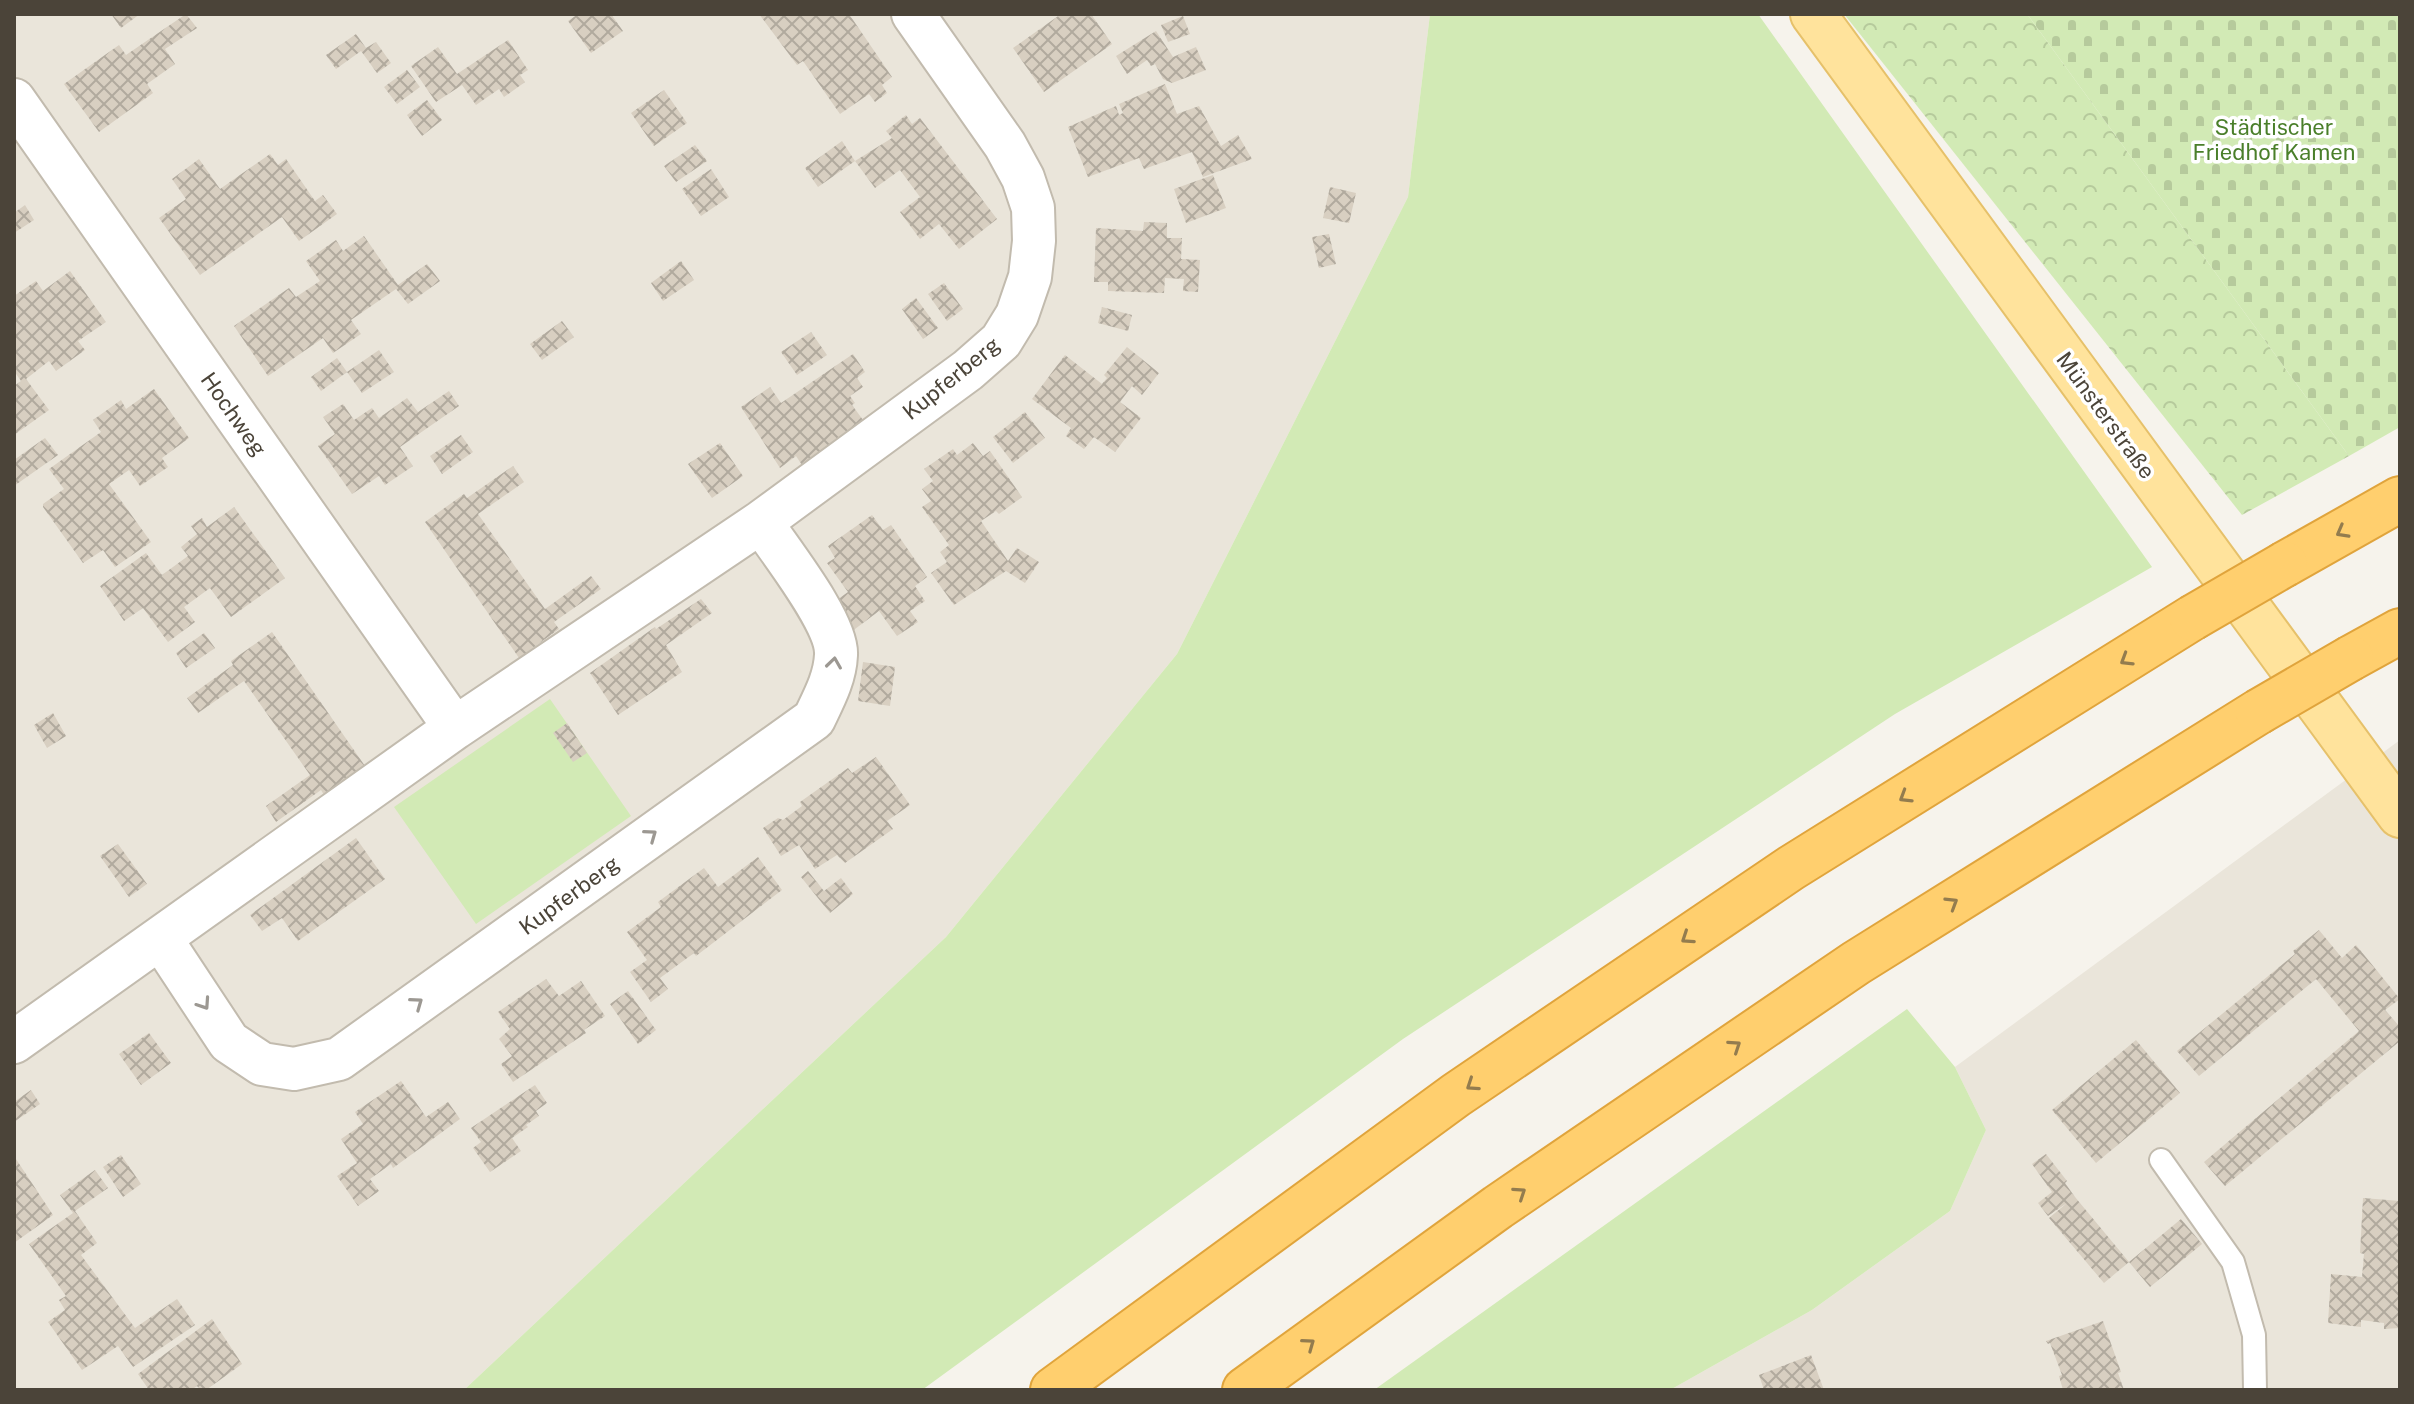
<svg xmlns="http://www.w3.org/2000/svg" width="2414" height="1404" font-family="'Public Sans',sans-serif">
  <defs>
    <pattern id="forest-crowns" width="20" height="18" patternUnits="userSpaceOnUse" patternTransform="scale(2)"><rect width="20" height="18" fill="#d2eab5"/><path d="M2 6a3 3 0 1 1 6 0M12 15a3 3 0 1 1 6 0" fill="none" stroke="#b6ca9c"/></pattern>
    <pattern id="cemetery-stones" width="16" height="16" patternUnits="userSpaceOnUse" patternTransform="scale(2)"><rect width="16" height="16" fill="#d2eab5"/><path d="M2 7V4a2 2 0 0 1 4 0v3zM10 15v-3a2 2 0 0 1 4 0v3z" fill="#b6ca9c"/></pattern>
    <pattern id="building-cross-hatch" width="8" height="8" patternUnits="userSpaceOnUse" patternTransform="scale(2)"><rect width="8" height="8" fill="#d8cfc1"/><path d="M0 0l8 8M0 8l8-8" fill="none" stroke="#b1aa9e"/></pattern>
  </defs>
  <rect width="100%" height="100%" fill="#f6f3ec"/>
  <!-- residential -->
  <path fill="#eae5da" d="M14,14H1430L1408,197L1177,654L946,937L464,1390H14Z
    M2400,740V1390H1670L1812,1310L1950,1211L1986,1130L1955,1067Z"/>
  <!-- green -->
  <path fill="#d2eab5" d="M1430,14H1758L2152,567L1895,714L1403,1039L922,1390H464L946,937L1177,654L1408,197Z
    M550,699L631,816L476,924L394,807Z
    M1907,1009L1955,1067L1986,1130L1950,1211L1812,1310L1670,1390H1374Z"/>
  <!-- forest -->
  <path fill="url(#forest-crowns)" d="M1844,14H2027L2349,456L2242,515Z"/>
  <!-- cemetery -->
  <path fill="url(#cemetery-stones)" d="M2027,14H2400V427L2349,456Z"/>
  <!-- building -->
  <path fill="url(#building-cross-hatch)" d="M111,14H140L121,28Z
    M186,14L197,28L165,49L175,64L147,84L153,93L99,132L64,84L119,45L126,55Z
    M578,14H611L623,31L591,53L568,21Z
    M759,14H849L892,77L882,85L887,93L875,102L869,94L840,114L803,61L797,65Z
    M1061,14H1091L1112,44L1044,92L1013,48Z
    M1183,16L1190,34L1168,42L1161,25Z
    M1156,31L1173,57L1196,47L1206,70L1172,83L1163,79L1155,64L1151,66L1147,60L1127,74L1116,56Z
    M356,34L366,48L376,42L391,63L377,73L361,51L336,69L326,55Z
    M508,40L528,70L520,75L525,82L504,97L499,89L476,105L462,85L436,102L411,66L438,47L457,74Z
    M407,70L420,87L397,104L384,87Z
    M1165,84L1177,114L1199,106L1221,146L1238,135L1252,159L1203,177L1192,152L1144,169L1139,158L1088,177L1068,127L1116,106L1119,115L1123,113L1119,104Z
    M664,90L687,123L654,146L631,113Z
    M427,100L442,120L422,136L407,115Z
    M906,115L912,124L920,118L997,219L959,249L939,224L920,239L900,212L920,197L900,170L875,188L855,161L818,187L805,168L842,141L855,161L892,138L886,131Z
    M695,145L707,161L676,182L664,166Z
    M270,154L278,165L286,159L315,201L323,195L337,214L299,241L282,217L200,275L159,218L186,199L172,179L199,159L220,189Z
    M711,169L729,197L701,216L682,189Z
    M1213,175L1226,208L1186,223L1174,189Z
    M1330,187L1356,193L1349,223L1323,218Z
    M25,205L34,220L14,233V213Z
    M1144,222L1167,223V238H1182L1181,259L1200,260L1198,292L1183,291L1184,279L1165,278L1164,293L1108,291V282H1094L1096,228L1143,231Z
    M1329,234L1336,264L1319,268L1312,237Z
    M364,236L398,285L427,264L440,281L408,304L396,289L351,320L361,334L333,353L323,338L268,376L234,326L289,288L296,297L320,281L306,261L336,240L343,251Z
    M681,261L694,280L663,301L651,283Z
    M70,271L106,322L78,341L85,350L56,371L49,361L26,379L49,410L14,435V386L21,381L14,371V296L36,281L43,291Z
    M944,283L963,309L947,321L928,294Z
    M916,298L938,328L923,339L902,309Z
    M1102,307L1132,315L1128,331L1098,323Z
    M562,321L574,337L542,360L530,344Z
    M811,332L827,355L797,375L781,352Z
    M1127,347L1159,373L1142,395L1132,386L1120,402L1141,418L1115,452L1094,437L1084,449L1066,436L1071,428L1032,399L1065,355L1102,384L1107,378L1104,375Z
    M379,350L394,372L362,393L347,372Z
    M853,354L865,372L857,378L863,387L850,396L855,403L852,405L866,424L802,465L796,456L780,468L741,407L770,387L781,403Z
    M337,358L347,372L321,391L311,377Z
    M154,389L189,438L162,458L168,467L140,486L129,470L109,484L151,542L115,567L103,550L83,563L43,507V504L64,489L49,469L101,432L93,420L121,400L126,409Z
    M449,391L459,406L400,447L413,466L385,485L379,476L352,494L318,446L335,434L323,417L343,404L354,420L372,408L379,418L407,398L418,412Z
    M1025,412L1045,438L1013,463L993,437Z
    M461,435L473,452L442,474L430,456Z
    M45,438L58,455L14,486V460Z
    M720,443L743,476L712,498L688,464Z
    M973,443L983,456L990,451L1022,497L999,514L996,511L981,521L1008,561L1017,548L1039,562L1025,583L1006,571L954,605L931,573L947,562L940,552L949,545L922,507L931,501L922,489L933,481L924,469L953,449L957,455Z
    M513,466L524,482L478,514L545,609L591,576L601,589L554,622L559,629L519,658L425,522L464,494L467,498Z
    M234,507L285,578L231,617L210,588L184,607L195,622L168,642L143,608L124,621L100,586L146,553L162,575L188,556L181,547L197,534L191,526L202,518L207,527Z
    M872,515L883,530L891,525L927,577L915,586L925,601L910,611L918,622L897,636L879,611L851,632L831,604L848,592L827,563L835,558L828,546Z
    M701,599L712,613L666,645L682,672L618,715L590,673L655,627L656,629Z
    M272,632L365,766L324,795L321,790L276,822L266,806L310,775L244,681L198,713L187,698L233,665L231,661Z
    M204,633L215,648L186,668L176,653Z
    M863,662L895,667L890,706L858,701Z
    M53,713L66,736L47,748L34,725Z
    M567,723L587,753L573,762L553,733Z
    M876,757L910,805L887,821L893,829L845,863L837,855L815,869L799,845L781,856L763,828L778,818L783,820L802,806L800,802L848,768L852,773Z
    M356,838L385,879L298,941L282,918L262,931L250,915Z
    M118,844L147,884L129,897L100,856Z
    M758,857L782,890L696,956L694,953L660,978L668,989L651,1002L630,972L647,960L627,932L661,907L658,902L704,868L718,887Z
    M808,871L824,891L841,878L853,894L830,913L801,877Z
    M2319,930L2342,958L2356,945L2400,999L2385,1010L2400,1027V1041L2225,1186L2204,1162L2359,1031L2316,979L2199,1076L2177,1051L2295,954L2293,951Z
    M546,979L559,996L581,981L605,1016L584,1030L586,1033L513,1082L501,1064L512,1056L499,1039L510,1029L498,1012Z
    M628,991L656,1030L638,1044L610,1004Z
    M149,1033L171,1063L141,1085L119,1054Z
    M2136,1040L2180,1093L2096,1163L2052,1110Z
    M401,1081L426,1117L448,1102L460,1119L393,1168L391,1164L370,1179L379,1191L358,1206L337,1176L357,1163L341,1139L363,1124L355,1112Z
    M535,1085L547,1103L536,1111L539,1116L526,1125L528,1127L512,1138L521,1151L490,1172L473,1148L481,1142L471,1128Z
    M31,1090L40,1104L14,1122V1102Z
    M2046,1154L2067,1181L2065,1183L2075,1197L2129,1262L2104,1283L2049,1218L2067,1203L2048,1216L2038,1203L2052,1192L2032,1164Z
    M121,1155L141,1184L123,1197L103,1167Z
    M14,1156L53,1215L14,1243Z
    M95,1170L108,1188L75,1211L97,1243L81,1255L135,1328L177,1299L195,1325L133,1367L118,1346L82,1370L48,1322L65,1310L59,1300L66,1296L29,1244L73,1213L60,1195Z
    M2363,1198L2400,1201V1328L2384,1329V1323L2361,1320V1327L2328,1323L2331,1274L2362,1277L2364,1254L2360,1253Z
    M2181,1219L2202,1244L2150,1287L2129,1262Z
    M212,1319L242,1364L206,1390H200L197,1386L191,1390H149L138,1374Z
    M2103,1321L2121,1372L2118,1373L2124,1390H2063L2059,1376L2062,1375L2050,1343L2048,1344L2046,1341Z
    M1811,1355L1824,1390H1764L1759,1375Z"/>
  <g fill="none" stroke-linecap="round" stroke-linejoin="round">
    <!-- lane casing -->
    <g stroke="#c2bbae" stroke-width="26">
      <path id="lane" d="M2161,1160L2233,1262L2254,1335L2255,1390"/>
    </g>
    <!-- street casing -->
    <g stroke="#c2bbae" stroke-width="46">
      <path id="street" d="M14,100L455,728
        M161,939L229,1042L262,1064L294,1069L339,1059L814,719C824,698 835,678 836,655C838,623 780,551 761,522
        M14,1042L455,728L761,522L968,370L1001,341L1017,315L1030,277L1034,241L1033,208L1023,178L1005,145L913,14"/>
    </g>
    <!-- primary casing -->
    <g stroke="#e6c16a" stroke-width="48">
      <path id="primary" d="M1813,14L2400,815"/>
    </g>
    <!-- highway casing -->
    <g stroke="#e0a43c" stroke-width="48">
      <path id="highway" d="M2285,564L2400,499
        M2351,658L2400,631
        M1053,1390L1456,1095L1791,868L2192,618
        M1245,1390L1498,1207L1856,963L2258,712"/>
    </g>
    <!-- lane -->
    <use href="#lane" stroke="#fff" stroke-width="22"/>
    <!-- street -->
    <use href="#street" stroke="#fff" stroke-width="42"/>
    <!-- primary -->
    <use href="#primary" stroke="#ffe39c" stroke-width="44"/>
    <!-- highway -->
    <use href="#highway" stroke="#ffcf6e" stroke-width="44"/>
    <!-- highway-bridge casing -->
    <g stroke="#e0a43c" stroke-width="48" stroke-linecap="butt">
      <path id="highway-bridge" d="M2192,618L2285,564
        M2258,712L2351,658"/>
    </g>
    <!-- highway-bridge -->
    <use href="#highway-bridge" stroke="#ffcf6e" stroke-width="44"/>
  </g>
  <!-- one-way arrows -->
  <defs><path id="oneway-chevron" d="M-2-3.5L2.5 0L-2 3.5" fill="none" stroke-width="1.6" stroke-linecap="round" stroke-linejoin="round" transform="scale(2)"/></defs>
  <g stroke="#937c4e">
    <use href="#oneway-chevron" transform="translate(2342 532) rotate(151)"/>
    <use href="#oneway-chevron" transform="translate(2126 660) rotate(148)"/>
    <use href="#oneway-chevron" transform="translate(1905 797) rotate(148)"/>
    <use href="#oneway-chevron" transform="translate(1952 903) rotate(-32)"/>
    <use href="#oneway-chevron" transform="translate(1687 938) rotate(146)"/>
    <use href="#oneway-chevron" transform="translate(1735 1046) rotate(-34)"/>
    <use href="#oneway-chevron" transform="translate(1472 1085) rotate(146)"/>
    <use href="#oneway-chevron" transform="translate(1520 1193) rotate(-34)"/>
    <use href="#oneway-chevron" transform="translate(1309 1344) rotate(-36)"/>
  </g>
  <g stroke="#9c9892">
    <use href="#oneway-chevron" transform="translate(834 663) rotate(-82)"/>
    <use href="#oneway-chevron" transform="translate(651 835) rotate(-36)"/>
    <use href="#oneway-chevron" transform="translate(417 1003) rotate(-36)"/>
    <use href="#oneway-chevron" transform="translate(204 1004) rotate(56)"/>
  </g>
  <g text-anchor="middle" stroke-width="7" stroke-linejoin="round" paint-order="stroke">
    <!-- park labels -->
    <g font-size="22" fill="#4a7f2a" stroke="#fff">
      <text x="2274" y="135">Städtischer<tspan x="2274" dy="25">Friedhof Kamen</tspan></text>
    </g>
    <!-- street labels -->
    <g font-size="22" fill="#4b4439" stroke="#fff">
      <text transform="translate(951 378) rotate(-39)" y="8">Kupferberg</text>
      <text transform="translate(234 414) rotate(55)" y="8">Hochweg</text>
      <text transform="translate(2106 415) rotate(54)" y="8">Münsterstraße</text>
      <text transform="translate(569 895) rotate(-36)" y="8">Kupferberg</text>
    </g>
  </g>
  <!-- border -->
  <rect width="2414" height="1404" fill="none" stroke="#4b4439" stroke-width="32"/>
</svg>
